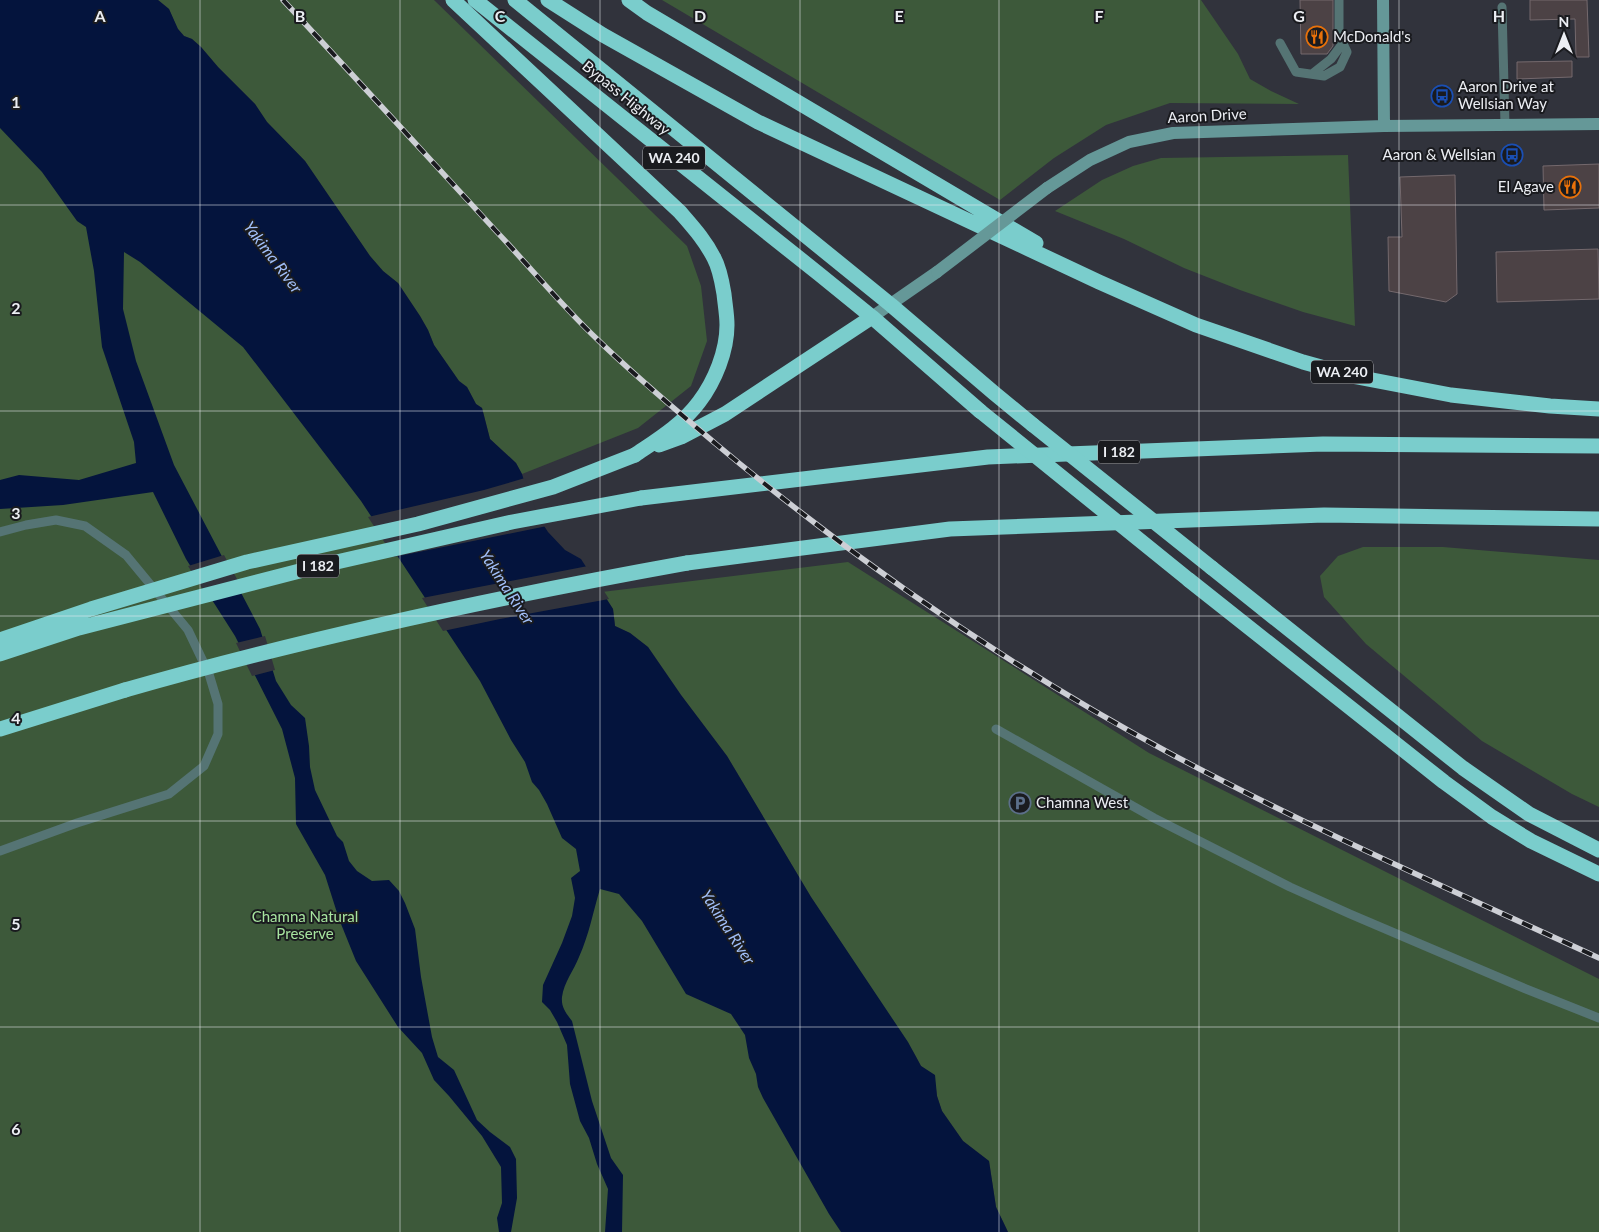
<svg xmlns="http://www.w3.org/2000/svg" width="1599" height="1232" font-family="Lato,sans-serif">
  <rect width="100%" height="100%" fill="#31333c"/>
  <!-- green -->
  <path fill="#3d593a" d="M158,0H434L687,246L701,286L707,341L691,386L638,428L522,474L516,463L490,439L482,408L476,404L467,387L459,381L434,345L428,330L420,316L398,283L383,271L370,256L305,161L267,122L255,104L218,67L201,47L192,39L184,36L177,28L169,9Z
    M662,0H1201L1238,54L1250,79L1271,91L1299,104L1170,103L1106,125L1054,158L1000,200Z
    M0,58L194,233L721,986L865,1232H0Z
    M1348,155L1355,326L1303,312L1240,290L1184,268L1124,239L1055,211L1102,180L1133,166L1161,158Z
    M1363,547H1443L1599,560V807L1572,794L1482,741L1366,644L1324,597L1320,576L1338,556Z
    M848,562L1149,753L1599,979V1232H1008L996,1207L989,1161L963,1141L942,1111L937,1096L934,1075L921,1066L914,1053L811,897L727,756L681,695L648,647L630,633L615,626L613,609L602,592Z"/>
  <!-- water -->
  <path fill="#04143d" d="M0,0H158L169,9L178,29L184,36L192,39L201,47L218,67L255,104L267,122L305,161L370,256L383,271L398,283L420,316L428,330L434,345L459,381L467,387L476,404L482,408L490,439L516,463L522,474L533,509L548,532L565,550L581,559L613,609L615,626L630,633L648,647L681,695L727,756L811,897L908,1042L921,1066L935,1075L937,1096L942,1111L963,1141L989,1161L996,1207L1008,1232H841L829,1214L763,1098L758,1087L756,1074L749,1058L745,1035L731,1014L686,994L642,921L619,894L600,889C593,912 589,935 579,957C574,970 564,982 562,997C561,1007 566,1013 572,1021L592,1101L611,1158L623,1175L622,1232H605L608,1189L597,1164L589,1138L580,1121L570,1084L567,1045L557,1022L550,1010L542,1002L543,985L562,943L572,916L575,898L571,878L580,871L576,849L562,838L547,804L539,790L532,782L525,762L511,740L480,681L361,501L243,347L140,262L124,252L123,309L136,361L174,465L260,629L276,681L291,705L305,718L309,746L310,767L315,790L337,836L343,842L349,861L357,871L372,881L389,880L399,891L405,903L415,929L421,977L432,1037L438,1057L454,1070L477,1120L490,1132L510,1147L516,1159L517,1198L511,1232H499L497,1218L502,1203L501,1167L482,1136L449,1096L434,1080L422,1053L398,1027L356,961L339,919L325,875L296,824L295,778L282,729L235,636L186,559L153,492L63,505L0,509V480L19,475L79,480L136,463L134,442L102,347L94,271L86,227L77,221L42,172L0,128Z"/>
  <!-- pier -->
  <path fill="#31333c" d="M525,478L535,508L547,526L394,557L368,517L484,490Z
    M224,555L244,592L210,601L188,566Z
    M588,566L609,599L500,619L443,631L422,598Z
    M265,636L275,670L252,676L236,643Z"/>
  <!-- building -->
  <path fill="#4c4245" stroke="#74696d" d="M1300,0H1333V46L1327,54H1301Z
    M1530,0H1587L1589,57H1576L1575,19L1530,20Z
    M1572,61V77L1517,79V62Z
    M1599,164V208L1544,210L1543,166Z
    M1455,175L1457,294L1446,302L1389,291L1388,237H1402L1400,177Z
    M1598,249L1599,299L1497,302L1496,252Z"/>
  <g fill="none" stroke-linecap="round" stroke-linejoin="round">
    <!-- lane -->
    <path stroke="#557474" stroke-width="9" d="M1502,7L1505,125
      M1280,43L1296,72L1324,76L1340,67L1347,52L1339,35V0
      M1312,74L1331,59L1343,43
      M0,532L26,525L56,520L85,526L126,555L188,630L209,674L218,704V734L204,766L169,794L77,823L0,851
      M996,729L1154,818L1290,887L1350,914L1526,989L1599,1018"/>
    <!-- secondary -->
    <path stroke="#659898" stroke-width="12" d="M1383,0L1384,126
      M1047,188L1090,160L1129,142L1173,133L1384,126L1599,124
      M872,317L937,272"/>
    <!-- highway -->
    <path stroke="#7acdcc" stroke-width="15" d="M453,0L680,212C693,227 705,240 714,258C720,269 722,282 724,294C725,304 727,315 727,325C727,351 715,381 699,402C682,425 657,440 635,455
      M475,0L819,274L872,317L980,411
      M515,0L891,305L994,393L1033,425
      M548,0L603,35L758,122L1099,282L1196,325L1303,362L1357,377L1451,395L1550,406L1599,409
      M629,0L647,13L1036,243
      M659,445L681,437L725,414L872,317
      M641,498L988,457L1323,444L1599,446
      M687,563L950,529L1324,515L1599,519
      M1212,568L1463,768L1529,814L1599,850
      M1189,580L1444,782L1492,817L1531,841L1599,874
      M0,729L125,690"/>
    <!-- rail casing -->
    <g stroke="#cdcfd5" stroke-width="5.5">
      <path id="rail" d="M283,0C355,77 425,154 496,231C530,267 562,306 598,340C635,376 676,410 716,444C857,562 1011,668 1173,755C1312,829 1456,892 1599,958"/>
    </g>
    <!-- rail -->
    <use href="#rail" stroke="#1a1b1f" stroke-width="4" stroke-dasharray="11" stroke-linecap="butt"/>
    <!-- secondary-bridge -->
    <path stroke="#659898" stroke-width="12" d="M937,272L1047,188"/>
    <!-- highway-bridge -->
    <path stroke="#7acdcc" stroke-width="15" d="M980,411L1189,580
      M1033,425L1212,568
      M0,640L91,609L247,562L418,524L553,487L635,455
      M0,654L79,628L319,566L512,522L641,498
      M125,690C310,637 498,597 687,563"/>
  </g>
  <!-- grid -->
  <path fill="none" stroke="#eceef3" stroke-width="1" stroke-opacity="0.55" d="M200,0V1232M400,0V1232M600,0V1232M800,0V1232M999,0V1232M1199,0V1232M1399,0V1232M0,205H1599M0,411H1599M0,616H1599M0,821H1599M0,1027H1599"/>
  <!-- icons -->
  <defs>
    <g id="restaurant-ring" transform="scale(1.125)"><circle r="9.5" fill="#1a1b1f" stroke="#e8710a" stroke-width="1.5"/><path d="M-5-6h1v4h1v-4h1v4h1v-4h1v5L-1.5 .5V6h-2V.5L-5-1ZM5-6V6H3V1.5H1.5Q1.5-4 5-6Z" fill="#e8710a"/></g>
    <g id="bus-ring" transform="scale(1.125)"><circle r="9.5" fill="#1a1b1f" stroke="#1a4fb4" stroke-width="1.5"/><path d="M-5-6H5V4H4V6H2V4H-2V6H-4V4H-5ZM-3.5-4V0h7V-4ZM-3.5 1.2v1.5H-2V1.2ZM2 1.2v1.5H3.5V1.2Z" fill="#1a4fb4"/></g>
    <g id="parking-ring" transform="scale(1.125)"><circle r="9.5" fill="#1a1b1f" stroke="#5c6f8a" stroke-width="1.5"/><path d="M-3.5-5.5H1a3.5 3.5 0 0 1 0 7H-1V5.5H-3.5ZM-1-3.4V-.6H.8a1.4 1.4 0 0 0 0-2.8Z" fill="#5c6f8a"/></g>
  </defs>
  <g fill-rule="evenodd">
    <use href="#restaurant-ring" x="1317" y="37"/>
    <use href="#bus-ring" x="1442" y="96"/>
    <use href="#bus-ring" x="1512" y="155"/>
    <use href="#restaurant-ring" x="1570" y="187"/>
    <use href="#parking-ring" x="1020" y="803"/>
  </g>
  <g text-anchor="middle" stroke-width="4" stroke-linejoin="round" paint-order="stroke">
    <!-- shield labels -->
    <g fill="#1a1b1f" stroke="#adafb3" stroke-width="1">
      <rect x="643" y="146.5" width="62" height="23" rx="4"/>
      <rect x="1311" y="360.5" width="62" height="23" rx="4"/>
      <rect x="1098" y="440.5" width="42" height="23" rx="4"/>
      <rect x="297" y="554.5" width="42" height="23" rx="4"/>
    </g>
    <g font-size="14" font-weight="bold" fill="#eceef3">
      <text x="674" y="163">WA 240</text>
      <text x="1342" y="377">WA 240</text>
      <text x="1119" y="457">I 182</text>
      <text x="318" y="571">I 182</text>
    </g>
    <!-- poi labels -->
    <g font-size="15" fill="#eceef3" stroke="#1a1b1f" text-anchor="start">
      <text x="1333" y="42">McDonald's</text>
      <text x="1458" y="92">Aaron Drive at<tspan x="1458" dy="17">Wellsian Way</tspan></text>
      <text x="1496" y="160" text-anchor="end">Aaron &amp; Wellsian</text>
      <text x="1554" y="192" text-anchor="end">El Agave</text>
      <text x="1036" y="808">Chamna West</text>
    </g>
    <!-- street labels -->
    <g font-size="15" fill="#eceef3" stroke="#1a1b1f">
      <text transform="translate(626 98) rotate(39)" y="5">Bypass Highway</text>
      <text transform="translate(1207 116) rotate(-3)" y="5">Aaron Drive</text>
    </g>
    <!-- park labels -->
    <g font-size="15" fill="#a7e49f" stroke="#1a1b1f">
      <text x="305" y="922">Chamna Natural<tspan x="305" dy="17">Preserve</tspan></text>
    </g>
    <!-- water labels -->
    <g font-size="16" font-style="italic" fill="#a1bff9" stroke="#1a1b1f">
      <text transform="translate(273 257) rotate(53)" y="6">Yakima River</text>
      <text transform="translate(507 587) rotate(57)" y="6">Yakima River</text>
      <text transform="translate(728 927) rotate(57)" y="6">Yakima River</text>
    </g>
  </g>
  <g font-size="16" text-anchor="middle" font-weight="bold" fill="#eceef3" stroke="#1a1b1f" stroke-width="4" stroke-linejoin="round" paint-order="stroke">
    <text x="100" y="22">A</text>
    <text x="300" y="22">B</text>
    <text x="500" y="22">C</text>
    <text x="700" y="22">D</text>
    <text x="899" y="22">E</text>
    <text x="1099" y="22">F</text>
    <text x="1299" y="22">G</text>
    <text x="1499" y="22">H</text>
    <text x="16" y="108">1</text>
    <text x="16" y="314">2</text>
    <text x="16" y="519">3</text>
    <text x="16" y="724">4</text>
    <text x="16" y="930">5</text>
    <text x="16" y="1135">6</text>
  </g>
  <!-- north arrow -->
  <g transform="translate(1564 35)" stroke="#1a1b1f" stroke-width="4" paint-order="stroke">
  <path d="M0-4L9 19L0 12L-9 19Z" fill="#eceef3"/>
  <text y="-8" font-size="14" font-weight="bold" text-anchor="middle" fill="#eceef3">N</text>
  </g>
</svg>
